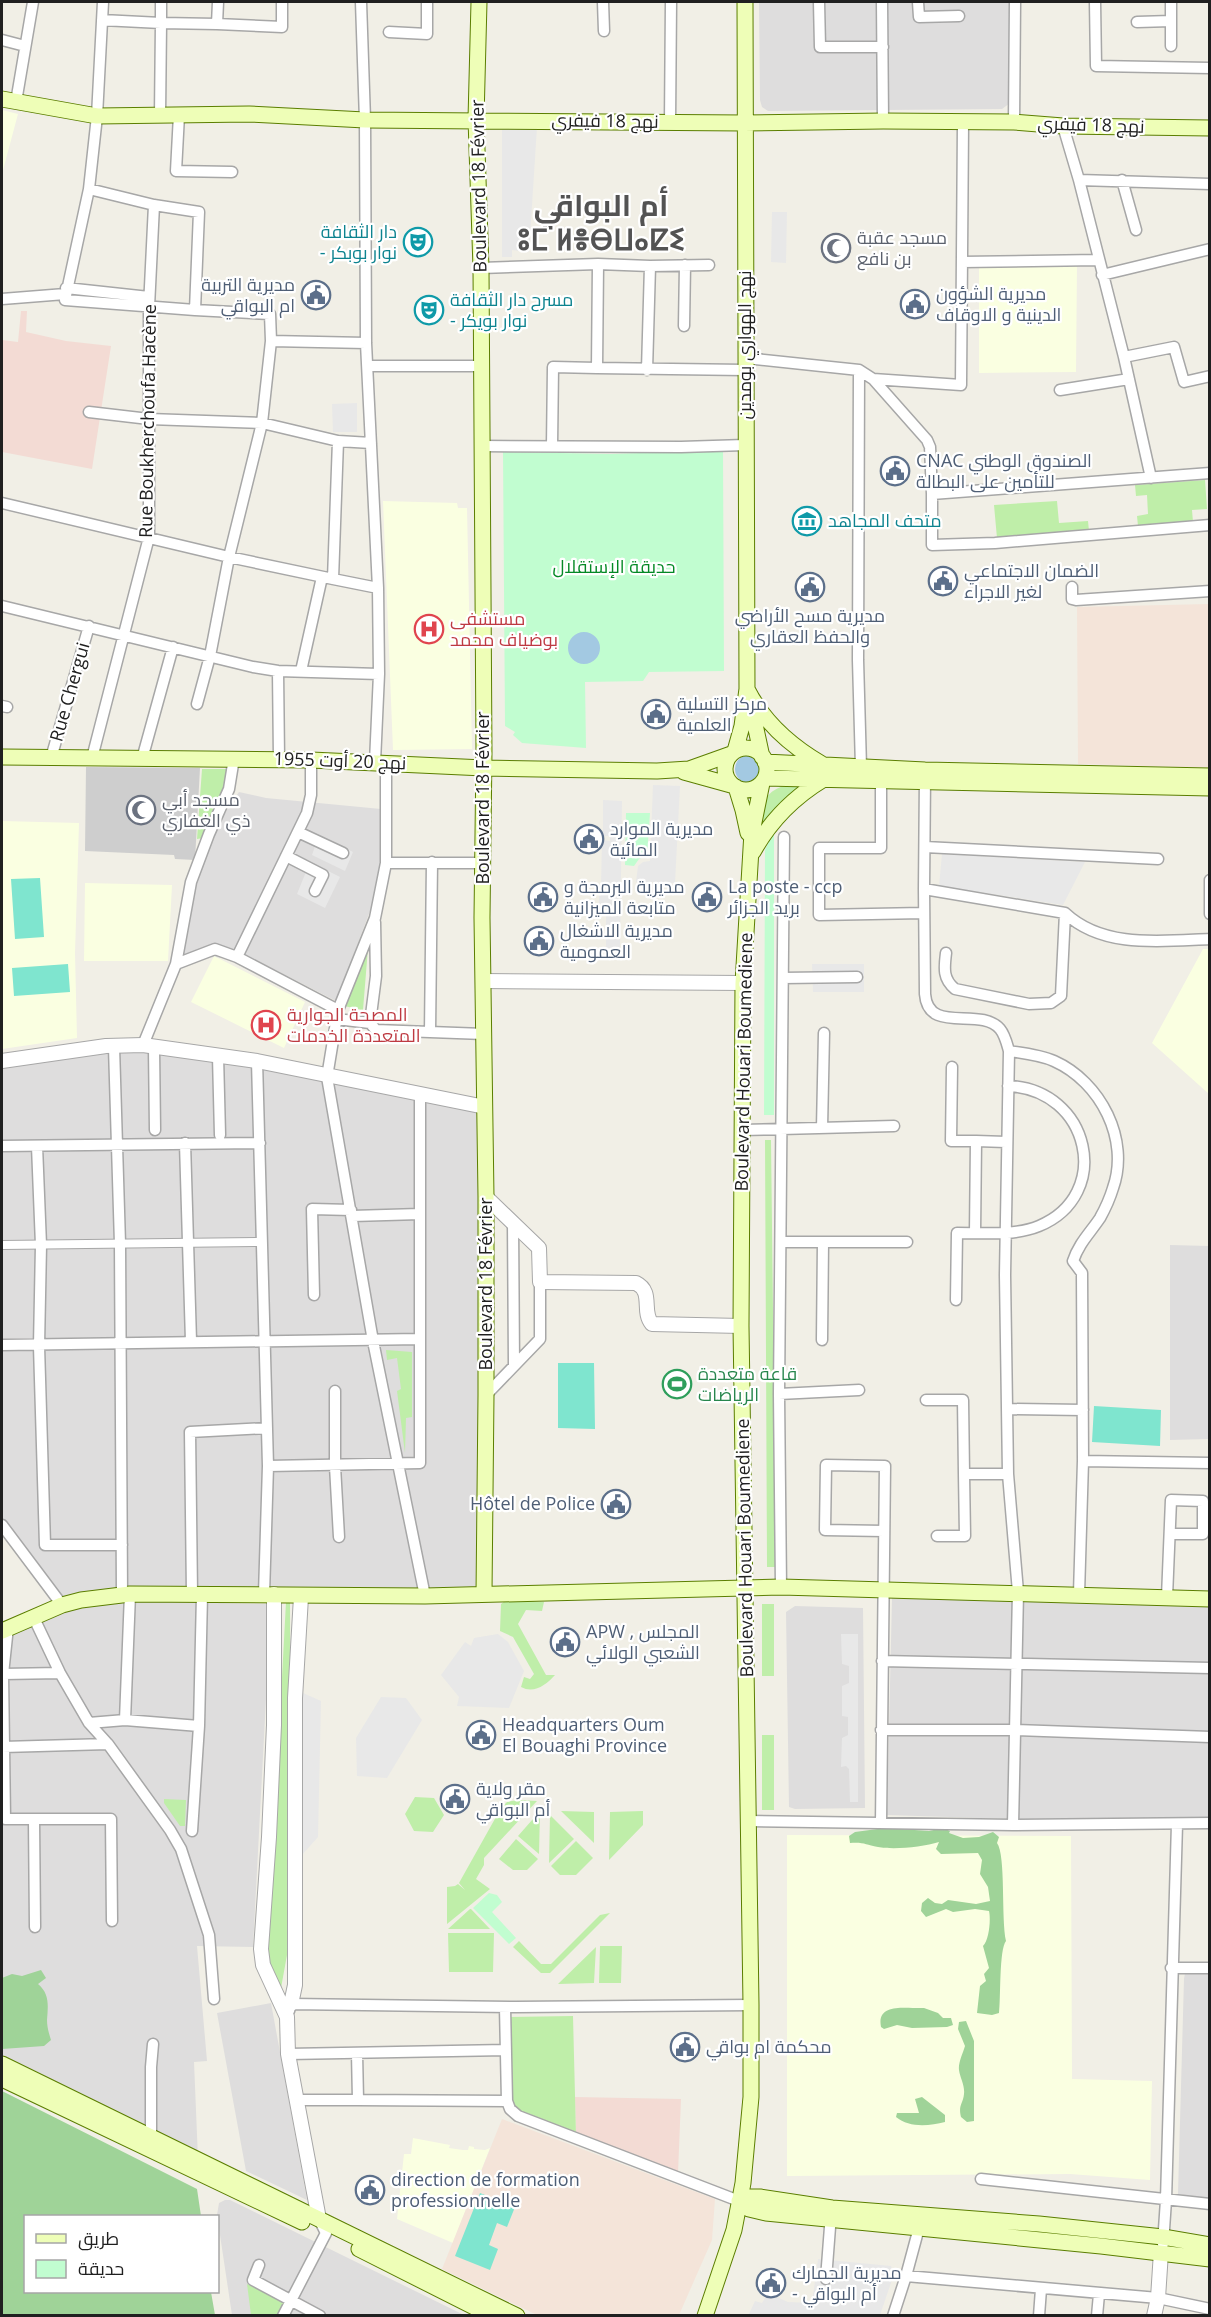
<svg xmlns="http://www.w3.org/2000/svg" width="1211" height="2317" font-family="'Open Sans',Cairo,'Noto Sans Tifinagh',sans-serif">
  <rect width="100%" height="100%" fill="#f1efe6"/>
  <!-- residential -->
  <path fill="#dedddd" d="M759,2H1015L1010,103L1002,109L768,111L762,107L760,100Z
    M239,792L266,798L381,809L382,852L375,898L336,1001L254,959L182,956L201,861L229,806Z
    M143,1045L485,1107L484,1594H264L62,1605L2,1525V1061Z
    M1170,1245L1209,1246V1439L1170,1440Z
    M892,1598L1209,1607V1818L1012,1819L887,1815Z
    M124,1601L271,1604L253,1947L197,1946L207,2061L194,2062L198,2159L2,2061V1635L78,1605Z
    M795,1606L863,1608L865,1808L795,1809L789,1807L786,1612Z
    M1209,1972V2199L1178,2194L1184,1979L1185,1973Z
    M271,2003L307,2200L246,2171L217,2013Z
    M225,2200H230L464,2315H232L217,2215L219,2203Z"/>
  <!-- commercial -->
  <path fill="#f3dbd4" d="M21,311H27L26,332L66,341L111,346L92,469L2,452V340L18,342Z
    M575,2097L681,2099L678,2173L576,2135Z"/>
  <!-- education -->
  <path fill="#faffe1" d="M2,110L18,114L2,174Z
    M1077,264L1076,372L979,373V266Z
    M383,501L457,503L458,508H467L472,749L393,750Z
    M2,821L79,823L75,953L77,1038L2,1049Z
    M85,883L172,885L168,961H84Z
    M1203,949H1209V1094L1152,1043Z
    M214,956L305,1002L284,1048L191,1002Z
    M787,1835L1071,1836L1072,2079L1152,2081L1150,2180L1070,2174L787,2176Z
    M413,2138L450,2145L449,2148L463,2150H468L469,2146L474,2147V2149L485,2150L490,2148L453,2243L397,2219L404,2154H411Z"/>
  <!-- religious -->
  <path fill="#cecece" d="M86,767L200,768L195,860L175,859L174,855L85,851Z"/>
  <!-- military -->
  <path fill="#f4e4d9" d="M1209,604V768L1078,764L1077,607Z
    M502,2119L715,2199L712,2240L679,2315H537L442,2269Z"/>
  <!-- grass -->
  <path fill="#bfeea9" d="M1205,480L1207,509L1192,510L1193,522L1138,526L1137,516L1148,514L1147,495L1136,496L1135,485Z
    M1057,501L1059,523L1088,521L1089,531L997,538L994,505Z
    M202,769H228L226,789L203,838L197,839Z
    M790,784H801L781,803L759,831C764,804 760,792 790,784Z
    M368,948L363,1010L344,1006Z
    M765,1140H771L776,1567H767Z
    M386,1350L412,1352V1417L406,1418L405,1453L397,1391L401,1389L397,1358L387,1360Z
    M505,1601L544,1602L542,1611L526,1610L518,1624L546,1675H555C546,1685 534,1694 521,1687L524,1677L530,1679L534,1674L513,1637L500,1631L501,1604Z
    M286,1602H290L291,1894L287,1955L281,1988L267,1960Z
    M762,1604H774V1676H762Z
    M762,1735H774V1810H762Z
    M415,1797L434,1798L444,1815L433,1832L414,1831L405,1814Z
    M164,1799L186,1800L185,1826H180L164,1803Z
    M517,1800L537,1801L484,1858V1865L476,1879L490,1889L447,1924V1887L455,1886L458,1884L465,1890L459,1883L501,1808L507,1802Z
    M540,1811L539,1854L518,1836Z
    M561,1811L594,1812V1843Z
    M643,1811V1825L609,1860L610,1812Z
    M550,1815L574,1839L549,1863Z
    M516,1839L538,1859L527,1870H513L499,1859Z
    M576,1841L593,1858L576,1875H560L551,1866Z
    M471,1909L490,1929H448L470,1909Z
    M610,1913L550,1973H541L513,1947L519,1941L541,1964H551L600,1915Z
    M448,1933H494L493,1972H449Z
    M600,1946H622L621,1983H599Z
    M596,1947L594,1983L558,1984Z
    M573,2016L576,2135L526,2116L507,2101L505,2017Z
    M247,2284L286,2302L279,2315H251Z"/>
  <!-- forest -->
  <path fill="#9fd398" d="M885,1828L929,1831L943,1828L950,1831L949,1833L963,1838L979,1837L993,1832L999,1837L997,1843C1006,1855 1001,1919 1006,1941C999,1950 1001,1997 999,2013L992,2015L977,2013L980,1986L986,1981L984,1974L989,1968L983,1946C989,1940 991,1920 989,1911L975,1909L953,1912L946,1909L926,1917L921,1911L922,1903L928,1898L935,1903L942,1904L948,1900L976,1904L990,1901L988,1887L980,1874L982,1860L978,1853L941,1854L936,1849L939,1842C923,1847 894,1850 878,1847C865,1845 865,1842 850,1843L849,1836L855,1832Z
    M41,1970L46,1978L38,1984C50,1994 48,2006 47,2020C47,2027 49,2034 51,2040L44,2046L2,2049V1978L12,1974L22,1976Z
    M924,2008L938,2013L943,2018H951L953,2025L947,2027L912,2028L897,2025L884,2029L881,2027C876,2002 907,2009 924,2008Z
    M966,2021L974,2041V2121L967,2122L961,2117C958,2105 963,2104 964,2094C965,2085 960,2078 959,2070C958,2063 963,2053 965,2046L958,2029L959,2022Z
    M2,2091L197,2189L201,2216H26V2292H211L215,2315H2Z
    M922,2097L945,2115V2122C929,2126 909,2128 896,2117L897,2113H919L915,2099Z"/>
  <!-- park -->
  <path fill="#c1fdd0" d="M723,450L724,671L649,672L643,681L585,682L586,748L522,743L513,735L515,732L505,726L503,452L611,454Z
    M626,813H650L647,856L639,859L634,866L625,865Z
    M774,830V1115H764L765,850Z
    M489,1893L497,1895L502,1902L492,1912L516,1938L509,1944L473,1908Z"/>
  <!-- pitch -->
  <path fill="#7fe5cf" d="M40,878L44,937L15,939L11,879Z
    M68,964L70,992L14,996L12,968Z
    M558,1363H594L595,1429L558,1428Z
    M1094,1406L1161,1410L1160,1446L1092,1442Z
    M480,2193L515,2207L507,2227L497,2223L489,2245L498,2249L490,2270L455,2256Z"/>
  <!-- parking -->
  <path fill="#e8e8e8" d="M502,126L537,127L529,252L512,250V257H502Z
    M772,212H787L786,263L771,262Z
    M357,403V432H333L332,404Z
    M653,785L680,786L675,883L636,882L638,866L643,862L650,861Z
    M603,800L622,801L620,948H606V912H609V904H599V894H610V886H601L602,840L610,841V836H603Z
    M319,835L353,852L345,871L312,855Z
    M942,854L1085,862L1063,905L939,886Z
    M310,862L340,877L325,908L297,894Z
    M812,964H864V992H813Z
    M498,1634L508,1642L524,1671L509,1708L457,1706L459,1697L441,1675L465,1642L471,1646L474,1638Z
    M841,1634H858V1802H850L849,1769L846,1766L841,1767L842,1738L848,1735V1717L842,1716V1686L849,1683V1666L842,1664Z
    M303,1693L321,1701L318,1837L302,1855Z
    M381,1697L406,1698L422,1720L387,1778L357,1776L356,1738Z
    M818,2259L891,2266L894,2274L880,2315L748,2316L755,2301L762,2303L768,2293L788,2302L812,2303Z"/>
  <!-- water -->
  <path fill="#a3c9e2" d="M568 648a16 16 0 1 1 32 0a16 16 0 1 1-32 0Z
    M735 769a14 14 0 1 1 28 0a14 14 0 1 1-28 0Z"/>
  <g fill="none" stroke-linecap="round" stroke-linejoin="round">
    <!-- pedestrian casing -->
    <g stroke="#a7a7a7" stroke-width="10">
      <path id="pedestrian" d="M2,1245L262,1242"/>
    </g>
    <!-- minor casing -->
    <g stroke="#a7a7a7" stroke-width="13">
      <path id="minor" d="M218,2L217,24L282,27V2
        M361,2L365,120L366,343L378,588L379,674L375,762
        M603,2L604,31
        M819,2L820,47H883
        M882,2L883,121
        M918,2L919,17L959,16
        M1095,2L1096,66L1210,68
        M102,20L161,23V2
        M1137,22L1171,21
        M389,32L427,34V2
        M2,40L25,46
        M1171,46V2
        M16,102L33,2
        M160,115L161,23L217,24
        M179,115L176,171L232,172
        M670,122L671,2
        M1014,122L1015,2
        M1063,126L1079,180L1124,357L1151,478
        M1079,180L1210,184
        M1122,180L1136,230
        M89,189L154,205L199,212L195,310L65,300L89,189L97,116L103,2
        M962,262L1098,260
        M598,264L650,266L647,370
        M650,266L709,265
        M481,268L598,264L597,368L745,370
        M1102,275L1210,249
        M66,288L149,297
        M2,299L65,294
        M195,310L270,314L271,341L366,343
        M684,326L685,265
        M1124,357L1174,347L1184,382L1210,376
        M746,358L859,370L873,379L927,440L930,447L932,494
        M368,366H481
        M859,370L858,660L861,767
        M873,379L961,385L963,123
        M1060,390L1129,379
        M89,412L149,419L262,423L271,341
        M338,441L333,579L378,588
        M482,446L681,447L745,445
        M552,446L553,367L597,368
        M1210,473L932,494V545L995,543L1210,525
        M2,503L229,557L210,656L197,704
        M333,579L229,557L262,423L338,441L371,443
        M1072,587V599L1076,600L1210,591
        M2,606L253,667L278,671L379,674
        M278,671L279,759
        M301,671L322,577
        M2,706L7,707
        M51,758L89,626
        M92,758L149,537V307L154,205
        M142,759L173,647
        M386,762V863
        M925,776L924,889L1065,913C1103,949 1162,941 1210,939
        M881,780V848H819V915L923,913
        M298,832L343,853
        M925,847L1158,859
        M286,856L323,875L315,891
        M1210,880V914
        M924,889L925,994C928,1035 980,1006 1000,1029C1005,1035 1007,1044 1009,1051L1005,1275L1008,1474L1018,1592L1013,1825
        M946,953C944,969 943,979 955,989L1029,1004L1051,1003L1061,996L1065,913
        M237,957L307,813L311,795V760
        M176,964L191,882L209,834L229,789L234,758
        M783,978L857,977
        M337,1019L370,1023L376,1030L484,1034
        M370,1023L376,976L375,922
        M430,1032L432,862
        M143,1045L176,964L215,949L237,957L338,1010
        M114,1047L120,1244L122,1595
        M154,1048L155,1130
        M1009,1051C1024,1053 1041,1055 1054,1061C1101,1082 1130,1140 1113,1188C1110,1198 1105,1209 1100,1218C1090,1233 1079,1243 1073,1261L1082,1273L1083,1461L1079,1594
        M218,1056L220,1135
        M257,1061L268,1466L264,1594
        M952,1067L951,1141H976
        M822,1128L824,1033
        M742,1130L894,1126
        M185,1143L191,1341
        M2,1146L260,1143
        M37,1146L41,1245L39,1346L45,1545H122
        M352,1216L420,1214
        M513,1222L514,1365
        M975,1233L976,1141L1006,1142
        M781,1242H907
        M314,1295L312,1209L351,1210
        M956,1300L957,1233C983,1233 1015,1236 1039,1226C1114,1195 1090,1089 1008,1086
        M822,1340L823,1242
        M2,1345L420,1339
        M335,1391V1466L339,1537
        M779,1394L859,1390
        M486,1395L540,1339V1282
        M926,1400H963L964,1474
        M1008,1409L1083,1410
        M1083,1461L1210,1463
        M268,1466L420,1463V1094
        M2,1525L62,1605
        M937,1536H965L964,1474H1008
        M781,1587L779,1394L784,837
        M192,1594L190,1432L267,1428
        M425,1596L373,1341L327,1077L338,1010L375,918L386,863H482
        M1167,1597L1171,1500L1203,1501V1534H1170
        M33,1616L60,1673L89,1723L108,1744L170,1830L181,1849L209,1935L214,1999
        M8,1627L3,1674L5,1819H111L112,1921
        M882,1661L1210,1668
        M3,1674L60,1673
        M125,1720L130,1594
        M89,1723L125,1720L199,1726
        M881,1730H1014L1210,1737
        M3,1747L108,1744
        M34,1820L35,1927
        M748,1821L1013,1825L1210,1823
        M881,1823L885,1466L826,1465L825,1530L884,1531
        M192,1831L199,1726L202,1595
        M1171,1968H1210
        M505,2007L507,2101L510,2109L518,2116L739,2201
        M289,2011L291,2004L516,2007L751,2005
        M357,2053L358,2100L507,2101
        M288,2054L506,2050
        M296,2100H358
        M151,2135V2067L153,2044
        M981,2179L1210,2204
        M1163,2244L1166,2200L1177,1824
        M259,2265L253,2280L320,2316
        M906,2276L1158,2298L1210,2309
        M826,2279L831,2214
        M283,2316L326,2233L319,2219
        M893,2316L906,2276L920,2224
        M1039,2316L1041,2289
        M1097,2316L1099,2294"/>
    </g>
    <!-- tertiary casing -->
    <g stroke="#a7a7a7" stroke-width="16">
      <path id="tertiary" d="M483,981L743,983
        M2,1061L106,1046L143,1045L257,1061L485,1107
        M486,1197L539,1248L540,1282L636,1283C654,1292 641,1311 652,1324L741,1326
        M274,1594V1725L269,1837L261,1949L263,1965L287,2017L288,2054L319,2219
        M291,2004L295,1985V1698L301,1597
        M1154,2316L1158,2298L1161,2252"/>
    </g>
    <!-- secondary casing -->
    <g stroke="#5b7e00" stroke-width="17">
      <path id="secondary" d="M479,2L476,119L481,268L484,752L482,918L486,1197V1395L484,1594
        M2,99L97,116L249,114L365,120L744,123L883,121L1014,122L1063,126L1210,128
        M747,689C763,721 791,746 822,764
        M750,701L762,757
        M725 769a21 21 0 1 1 42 0a21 21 0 1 1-42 0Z
        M735,751L742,726L747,689L745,2
        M2,757L311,760L484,768L657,771L689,769L731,754
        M765,762L925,770L1210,776
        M684,772L731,785
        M765,778L1210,788
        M736,787L743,810L748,833
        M753,852C770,821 794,797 824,779
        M2,1631L62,1605L81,1600L130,1594L425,1596L781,1587L1210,1599
        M2,2064L517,2316
        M2,2079L302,2222
        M1210,2245L1163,2237L1039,2224L832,2208L760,2197H748L739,2201L749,2209L766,2213L1101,2246L1210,2259
        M359,2249L492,2316
        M705,2316L734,2230L743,2183L751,2097V2005L741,1326L743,983L752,832L762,783"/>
    </g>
    <!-- pedestrian -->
    <use href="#pedestrian" stroke="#fff" stroke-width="8"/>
    <!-- minor -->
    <use href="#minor" stroke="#fff" stroke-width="10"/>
    <!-- tertiary -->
    <use href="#tertiary" stroke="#fff" stroke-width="14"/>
    <!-- secondary -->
    <use href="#secondary" stroke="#eefeb7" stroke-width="15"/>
  </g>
  <!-- icons -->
  <defs>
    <g id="theatre-ring" transform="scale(1.5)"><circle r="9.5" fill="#fff" stroke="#0f9aa8" stroke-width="1.5"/><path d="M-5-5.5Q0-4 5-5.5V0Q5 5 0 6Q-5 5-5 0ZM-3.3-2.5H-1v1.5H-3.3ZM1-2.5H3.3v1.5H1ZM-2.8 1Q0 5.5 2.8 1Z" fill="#0f9aa8"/></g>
    <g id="mosque-ring" transform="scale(1.5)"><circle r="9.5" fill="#fff" stroke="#6b7280" stroke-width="1.5"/><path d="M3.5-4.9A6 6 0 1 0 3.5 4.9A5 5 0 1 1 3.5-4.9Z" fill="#6b7280"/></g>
    <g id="civic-ring" transform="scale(1.5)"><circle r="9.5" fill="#fff" stroke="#5c6f8a" stroke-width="1.5"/><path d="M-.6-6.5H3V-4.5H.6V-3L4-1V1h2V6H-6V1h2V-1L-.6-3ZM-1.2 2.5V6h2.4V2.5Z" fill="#5c6f8a"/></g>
    <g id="museum-ring" transform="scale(1.5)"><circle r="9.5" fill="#fff" stroke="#0f9aa8" stroke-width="1.5"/><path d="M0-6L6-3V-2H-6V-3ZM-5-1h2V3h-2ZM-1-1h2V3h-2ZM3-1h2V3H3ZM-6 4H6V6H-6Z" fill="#0f9aa8"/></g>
    <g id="hospital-ring" transform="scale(1.5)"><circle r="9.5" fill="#fff" stroke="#e0444e" stroke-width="1.5"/><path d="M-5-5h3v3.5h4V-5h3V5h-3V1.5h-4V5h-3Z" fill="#e0444e"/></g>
    <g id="stadium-ring" transform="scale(1.5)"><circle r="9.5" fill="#fff" stroke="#2e9e5b" stroke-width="1.5"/><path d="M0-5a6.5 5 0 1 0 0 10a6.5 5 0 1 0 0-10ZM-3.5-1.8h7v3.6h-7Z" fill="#2e9e5b"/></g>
  </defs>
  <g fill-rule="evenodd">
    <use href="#theatre-ring" x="418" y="242"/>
    <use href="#mosque-ring" x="836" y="248"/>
    <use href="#civic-ring" x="316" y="295"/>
    <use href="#civic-ring" x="915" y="304"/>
    <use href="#theatre-ring" x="429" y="310"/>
    <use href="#civic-ring" x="895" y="471"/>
    <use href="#museum-ring" x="807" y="521"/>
    <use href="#civic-ring" x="943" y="581"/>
    <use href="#civic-ring" x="810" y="587"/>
    <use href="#hospital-ring" x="429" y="629"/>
    <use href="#civic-ring" x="656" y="714"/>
    <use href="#mosque-ring" x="141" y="810"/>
    <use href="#civic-ring" x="589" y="839"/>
    <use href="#civic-ring" x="543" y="897"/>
    <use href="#civic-ring" x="707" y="897"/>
    <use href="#civic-ring" x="539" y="941"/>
    <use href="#hospital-ring" x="266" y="1025"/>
    <use href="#stadium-ring" x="677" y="1384"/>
    <use href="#civic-ring" x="616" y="1504"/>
    <use href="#civic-ring" x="565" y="1642"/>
    <use href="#civic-ring" x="481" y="1735"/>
    <use href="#civic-ring" x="455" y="1799"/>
    <use href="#civic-ring" x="685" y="2047"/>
    <use href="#civic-ring" x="370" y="2190"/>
    <use href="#civic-ring" x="771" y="2283"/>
  </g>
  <g text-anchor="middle" stroke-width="4.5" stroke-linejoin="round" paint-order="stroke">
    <!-- street labels -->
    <g font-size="18" fill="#202020" stroke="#fff">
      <text transform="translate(605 121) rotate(1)" y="6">نهج 18 فيفري</text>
      <text transform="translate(1091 125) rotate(2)" y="6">نهج 18 فيفري</text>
      <text transform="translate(479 186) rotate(-91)" y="6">Boulevard 18 Février</text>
      <text transform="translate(745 345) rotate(-90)" y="6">نهج الهواري بومدين</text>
      <text transform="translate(148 421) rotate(-89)" y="6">Rue Boukherchoufa Hacène</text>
      <text transform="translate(70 692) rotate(-74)" y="6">Rue Chergui</text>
      <text transform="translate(340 761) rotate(2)" y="6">نهج 20 أوت 1955</text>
      <text transform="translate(483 798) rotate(-90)" y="6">Boulevard 18 Février</text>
      <text transform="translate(744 1062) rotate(-89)" y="6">Boulevard Houari Boumediene</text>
      <text transform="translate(486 1284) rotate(-90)" y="6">Boulevard 18 Février</text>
      <text transform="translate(745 1548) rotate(-91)" y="6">Boulevard Houari Boumediene</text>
    </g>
    <!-- culture labels -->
    <g font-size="18" fill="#0d838f" stroke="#fff" text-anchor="start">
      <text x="397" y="238" text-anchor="end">دار الثقافة<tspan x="397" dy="21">- نوار بوبكر</tspan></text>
      <text x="450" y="306">مسرح دار الثقافة<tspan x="450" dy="21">- نوار بويكر</tspan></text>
      <text x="828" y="527">متحف المجاهد</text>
    </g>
    <!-- worship labels -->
    <g font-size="18" fill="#5b616d" stroke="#fff" text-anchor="start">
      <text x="857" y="244">مسجد عقبة<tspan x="857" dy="21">بن نافع</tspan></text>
      <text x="162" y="806">مسجد أبي<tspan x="162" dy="21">ذي الغفاري</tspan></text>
    </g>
    <!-- service labels -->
    <g font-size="18" fill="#4e5e75" stroke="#fff" text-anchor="start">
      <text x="295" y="291" text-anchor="end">مديرية التربية<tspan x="295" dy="21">ام البواقي</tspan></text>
      <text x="936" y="300">مديرية الشؤون<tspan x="936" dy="21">الدينية و الاوقاف</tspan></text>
      <text x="916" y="467">CNAC الصندوق الوطني<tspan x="916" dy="21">للتأمين على البطالة</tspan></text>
      <text x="964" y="577">الضمان الاجتماعي<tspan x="964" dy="21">لغير الاجراء</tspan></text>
      <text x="810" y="622" text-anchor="middle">مديرية مسح الأراضي<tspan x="810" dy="21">والحفظ العقاري</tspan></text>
      <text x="677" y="710">مركز التسلية<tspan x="677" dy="21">العلمية</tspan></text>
      <text x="610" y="835">مديرية الموارد<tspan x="610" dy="21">المائية</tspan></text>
      <text x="564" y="893">مديرية البرمجة و<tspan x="564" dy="21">متابعة الميزانية</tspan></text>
      <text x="728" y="893">La poste - ccp<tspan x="728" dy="21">بريد الجزائر</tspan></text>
      <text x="560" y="937">مديرية الاشغال<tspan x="560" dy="21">العمومية</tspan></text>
      <text x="595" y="1510" text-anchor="end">Hôtel de Police</text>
      <text x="586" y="1638">APW , المجلس<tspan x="586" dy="21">الشعبي الولائي</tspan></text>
      <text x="502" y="1731">Headquarters Oum<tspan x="502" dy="21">El Bouaghi Province</tspan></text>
      <text x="476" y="1795">مقر ولاية<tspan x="476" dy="21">أم البواقي</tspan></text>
      <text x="706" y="2053">محكمة ام بواقي</text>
      <text x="391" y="2186">direction de formation<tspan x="391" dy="21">professionnelle</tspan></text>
      <text x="792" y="2279">مديرية الجمارك<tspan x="792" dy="21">- أم البواقي</tspan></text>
    </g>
    <!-- park labels -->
    <g font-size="18" fill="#048925" stroke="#fff">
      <text x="614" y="573">حديقة الإستقلال</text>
    </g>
    <!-- health labels -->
    <g font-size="18" fill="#be3a42" stroke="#fff" text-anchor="start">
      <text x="450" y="625">مستشفى<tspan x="450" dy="21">بوضياف محمد</tspan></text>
      <text x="287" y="1021">المصحة الجوارية<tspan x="287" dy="21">المتعددة الخدمات</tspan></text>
    </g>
    <!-- leisure labels -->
    <g font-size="18" fill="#27864d" stroke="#fff" text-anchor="start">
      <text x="698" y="1380">قاعة متعددة<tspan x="698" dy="21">الرياضات</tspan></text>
    </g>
    <!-- town labels -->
    <g font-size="30" font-weight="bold" fill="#535353" stroke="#fff">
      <text x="601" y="216">أم البواقي<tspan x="601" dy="34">ⵓⵎ ⵍⴻⴱⵡⴰⵇⵉ</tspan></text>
    </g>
  </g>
  <!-- border -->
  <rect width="1211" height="2317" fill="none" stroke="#202020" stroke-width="6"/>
  <!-- legend -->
  <rect x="24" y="2215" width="195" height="78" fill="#ffffff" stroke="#a6a6a6" stroke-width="1.5"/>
  <rect x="36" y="2234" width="30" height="9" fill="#eefeb7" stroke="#a6a6a6" stroke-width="1.5"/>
  <text x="78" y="2245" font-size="18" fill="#202020">طريق</text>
  <rect x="36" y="2260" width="30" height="18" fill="#c1fdd0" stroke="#a6a6a6" stroke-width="1.5"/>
  <text x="78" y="2275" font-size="18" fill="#202020">حديقة</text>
</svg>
